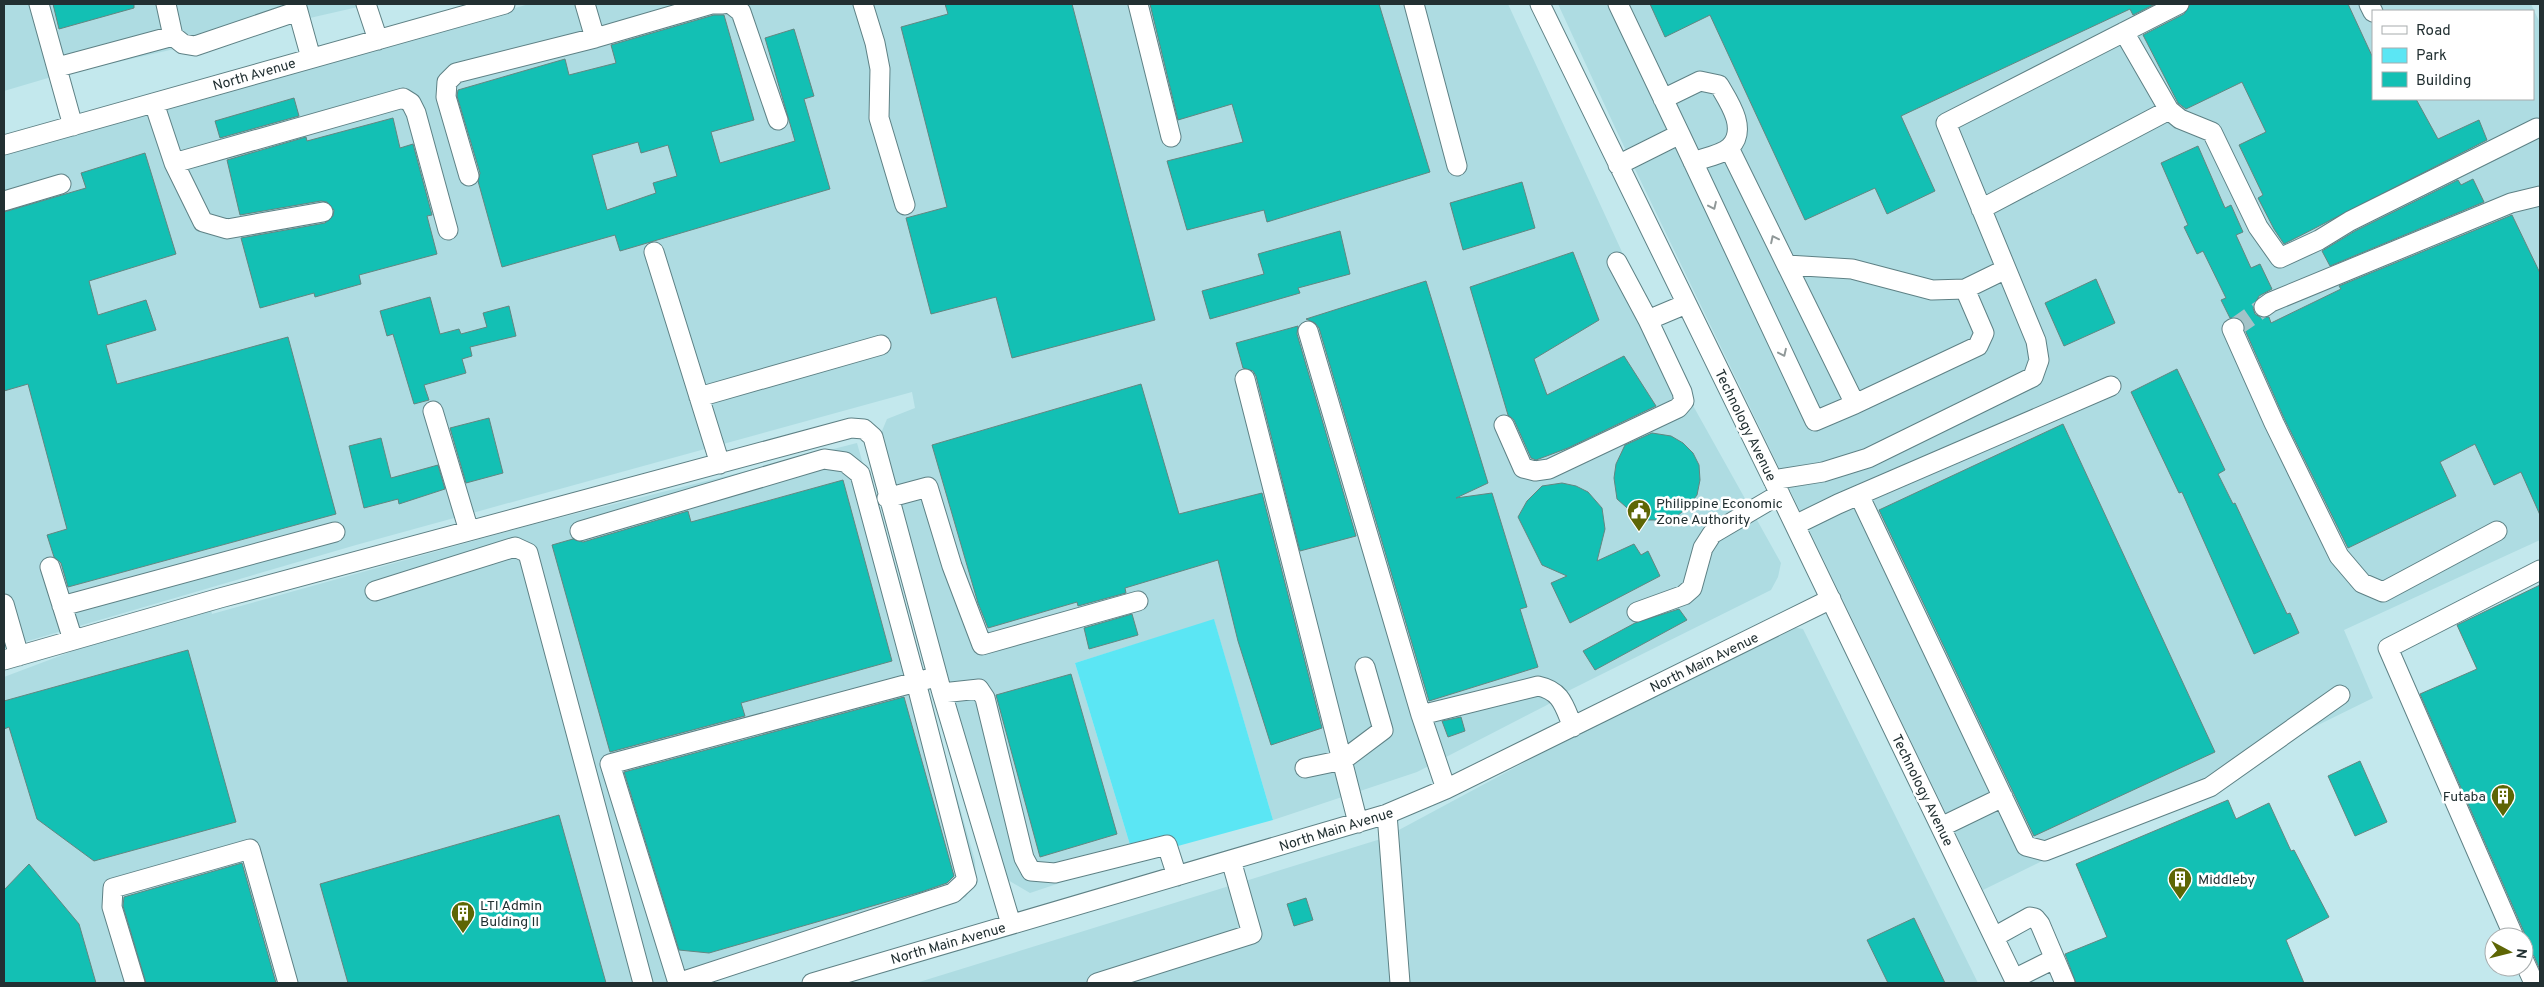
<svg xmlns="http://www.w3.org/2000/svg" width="2544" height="987" font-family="Overpass,sans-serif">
  <rect width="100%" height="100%" fill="#c3e8ed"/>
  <!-- built -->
  <path fill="#aedce2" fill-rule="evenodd" d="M4,4H371L48,78L4,91Z
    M529,4H1508L1691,402L1781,563L1778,577L1771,590L1568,691L1547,705L1417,772L1273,820L1214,620L1075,663L1134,858L1030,893L1003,877L879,438L887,419L915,408L912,392L356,545L4,648V153Z
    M1558,4H2531L2540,23V540L2344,630L2373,698L1983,890L1619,136ZM2373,11H2533V99H2373Z
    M857,443L975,861L976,877L966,897L681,983H4V677L208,600L212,614L531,525Z
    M1780,625L1803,629L1978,983H916L1384,838Z"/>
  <!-- green -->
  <path fill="#5be6f4" d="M1214,619L1273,820L1134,858L1075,663Z"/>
  <!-- building -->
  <path fill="#13c0b4" stroke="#638681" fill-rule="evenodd" d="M53,4H134V8L59,29Z
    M945,4H1072L1155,320L1012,358L996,297L931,314L906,218L947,207L901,27L948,14Z
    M1150,4H1379L1430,172L1267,222L1264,210L1187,230L1167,161L1243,142L1232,104L1178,120Z
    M1650,4H2155L2133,15L2130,9L1901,116L1935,191L1887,214L1875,188L1805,220L1710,15L1665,37Z
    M2190,4H2348L2373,58V99H2416L2438,139L2479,120L2487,140L2284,244L2274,229L2258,198L2263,195L2239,145L2266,132L2242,82L2186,109L2178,103L2143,35L2184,14Z
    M714,15H724L754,120L711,132L720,163L795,141L765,38L794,29L814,96L804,99L830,189L620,251L615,235L502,267L478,181L480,173L457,96L458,90L565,59L569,75L616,63L611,45ZM638,142L641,153L668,145L677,176L653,183L656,193L607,210L592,155Z
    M294,98L299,116L220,138L215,121Z
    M393,118L400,148L413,144L432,215L427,216L437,254L359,275L361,284L315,297L314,293L260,308L241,238L325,223L333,216L334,210L327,202L321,201L240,215L227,160L306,137L307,141Z
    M2198,146L2225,208L2231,205L2243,232L2236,235L2251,268L2260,264L2272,289L2259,296L2253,308L2255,314L2260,317H2269L2271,323L2341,289L2339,286L2512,215L2540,273V515L2521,472L2494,485L2475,444L2440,462L2456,496L2348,548L2284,418L2245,330L2244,323L2240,318H2230L2221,300L2226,298L2203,251L2197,254L2184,227L2188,225L2161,163Z
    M145,153L176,254L89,281L98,315L146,300L156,330L106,345L117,384L288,337L336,514L68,587L61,563L54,557L47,535L67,529L28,384L4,391V212L86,188L81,173Z
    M2473,179L2484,202L2330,266L2322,251L2355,231L2458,180L2461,185Z
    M1522,182L1535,228L1463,250L1450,203Z
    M1340,231L1350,274L1298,288L1300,293L1210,319L1202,291L1264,274L1258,254Z
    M1573,252L1599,320L1534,359L1547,395L1624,356L1656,406L1568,448L1536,460L1531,458L1514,420L1508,415L1470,287Z
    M2096,279L2115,323L2064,346L2045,303Z
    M1426,281L1488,483L1456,498L1492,493L1527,607L1520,609L1538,667L1429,701L1319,328L1315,323L1306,319Z
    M430,297L440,334L459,329L461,334L487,327L483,313L509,306L516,336L470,347L472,356L462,359L466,373L424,385L429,400L414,404L393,334L387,336L380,311Z
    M1298,326L1297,334L1356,536L1300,551L1256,376L1253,371L1243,368L1236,343Z
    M2177,369L2225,470L2218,474L2233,504L2235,503L2287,614L2290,613L2299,633L2254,654L2182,492L2179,493L2131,392Z
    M1141,384L1179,514L1262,493L1322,728L1271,745L1238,641L1218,560L1125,588L1126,593L1078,606L1077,602L988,628L978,603L932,445Z
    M489,418L503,473L466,483L450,428Z
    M2063,424L2215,752L2034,836L1879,510Z
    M1652,433L1671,436L1683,443L1693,453L1699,465L1700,480L1697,495L1688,507L1677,516L1663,520H1648L1634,514L1617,499L1614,478L1616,464L1625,445Z
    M381,438L391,478L438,465L445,489L399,504L398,499L364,508L349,446Z
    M843,480L892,661L741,703L745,716L610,752L552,545L573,539L583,542L688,511L691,522Z
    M1562,483L1576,486L1588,492L1602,508L1605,529L1597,561L1634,544L1641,555L1648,551L1660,576L1570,623L1551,583L1567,576L1542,565L1518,517L1527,501L1542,486Z
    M2540,585V970L2534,956L2524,947V932L2420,694L2477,669L2457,625Z
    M1679,609L1687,620L1595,670L1583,651L1635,623Z
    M1132,614L1138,635L1089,649L1084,628Z
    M188,650L236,822L94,861L37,819L9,727L4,729V701Z
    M1071,674L1117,834L1040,857L996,695Z
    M904,697L954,876L947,883L921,892L709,953L679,950L624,772Z
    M1461,717L1465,731L1448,737L1442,721Z
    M2360,761L2387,822L2355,836L2328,776Z
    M2228,800L2236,819L2269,803L2291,851L2294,850L2329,917L2286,940L2304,983H2076L2065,954L2107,937L2076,864Z
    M559,815L606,983H348L320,884Z
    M242,863L276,983H146L123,906L124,897Z
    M29,864L79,924L96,983H4V890Z
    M1306,898L1313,920L1294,926L1287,904Z
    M1914,918L1945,983H1888L1867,940Z"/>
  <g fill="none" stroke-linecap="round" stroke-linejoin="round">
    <!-- minor-tunnel -->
    <path stroke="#a3c3c8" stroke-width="19" stroke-dasharray="19 9" stroke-linecap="butt" d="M2234,328L2264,307"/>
    <!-- minor casing -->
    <g stroke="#5e8185" stroke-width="21">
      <path id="minor" d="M39,4L73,126
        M296,4L311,58
        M366,4L378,40
        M731,4L741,12L778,120
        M863,4L875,43L880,69L879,118L905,205
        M1138,4L1171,137
        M1414,4L1457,166
        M1540,4L1773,480L2016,983
        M1618,4L1680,134L1618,165
        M2369,4L2373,12
        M2124,32L2169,110L2180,119L2212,132L2258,227L2280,258L2319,240L2350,221L2537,128
        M173,36L183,44L195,46L298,11
        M595,38L712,4H723
        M58,67L173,36L166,4
        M1663,99L1700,81L1719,85C1729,102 1748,129 1730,147C1722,155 1703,158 1693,162
        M154,103L174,163L203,222L227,229L323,212
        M1680,134L1815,421L1855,404L1729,148
        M4,145L505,4
        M174,163L403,98L411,103L416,113L448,230
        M469,176L446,97L447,82L456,73L595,38L585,4
        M4,201L61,184
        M1981,209L2169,110
        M654,252L720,464
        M1787,265L1852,269L1932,290L1965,289L1984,333L1978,346L1855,404
        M1965,289L2006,269
        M2264,307L2271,302L2511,203L2540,196
        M1648,320L1686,304
        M2234,328L2232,329L2274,423L2339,556L2362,583L2383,592L2497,531
        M1308,331L1421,715L1446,789
        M1245,379L1358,823
        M699,397L881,345
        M433,411L469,531
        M1504,425L1523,468L1535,471L1549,469L1678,408L1684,401L1682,392L1648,320L1617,262
        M1773,480L1823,472L1868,458L2033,377L2039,360L2036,341L1946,123L2179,4
        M1859,495L2026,846L2045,851L2210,787L2340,695
        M887,498L928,487L952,566L982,645L1138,601
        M1795,525L1838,504L2111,386
        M580,531L824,459L845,462L860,474L916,682L610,764L678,983L690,979
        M50,567L73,640
        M375,591L515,547L528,553L643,983
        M4,604L19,656
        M62,606L335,532
        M1637,612L1684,595L1692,588L1703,548L1712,534L1780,494
        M4,660L220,598L851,428L864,429L873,437L942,693L1011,924
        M942,693L979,689L985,698L1024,858L1031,871L1055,873L1167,845L1177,876
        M1421,715L1538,686C1562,691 1564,706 1573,727
        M1305,768L1343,760L1383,730L1365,667
        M1387,814L1400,983
        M1941,827L2003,797
        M1994,937L2030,917L2035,918L2040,924L2065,983
        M2514,937L2388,648L2540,570
        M2524,961L2534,983
        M2014,979L2054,959
        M135,983L112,907L113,888L250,849L288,983
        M691,983L690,979L953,893L967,880L916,682L928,679
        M812,983L1387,814L1446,789L1831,599
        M1097,983L1252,934L1231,860"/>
    </g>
    <!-- minor -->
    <use href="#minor" stroke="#fff" stroke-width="19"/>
  </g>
  <!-- one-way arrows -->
  <defs><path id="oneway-chevron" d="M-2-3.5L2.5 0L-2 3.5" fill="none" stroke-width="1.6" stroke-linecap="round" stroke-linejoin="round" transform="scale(1.25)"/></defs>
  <g stroke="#909898">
    <use href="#oneway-chevron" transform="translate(1713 206) rotate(65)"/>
    <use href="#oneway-chevron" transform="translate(1774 239) rotate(-116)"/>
    <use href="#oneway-chevron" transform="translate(1783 353) rotate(65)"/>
  </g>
  <!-- icons -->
  <defs>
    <g id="civic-pin" transform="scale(1.25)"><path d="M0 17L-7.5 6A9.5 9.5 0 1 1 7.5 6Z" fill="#5e6605" stroke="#fff"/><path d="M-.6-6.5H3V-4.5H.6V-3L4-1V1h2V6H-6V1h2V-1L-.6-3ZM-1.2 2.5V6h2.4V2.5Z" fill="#fff"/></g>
    <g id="building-pin" transform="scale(1.25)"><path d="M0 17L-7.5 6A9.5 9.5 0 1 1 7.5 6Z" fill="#5e6605" stroke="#fff"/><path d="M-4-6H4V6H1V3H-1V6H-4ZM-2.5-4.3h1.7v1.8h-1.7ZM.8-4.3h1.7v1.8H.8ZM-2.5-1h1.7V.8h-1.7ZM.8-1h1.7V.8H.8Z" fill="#fff"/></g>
  </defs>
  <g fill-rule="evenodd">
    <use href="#civic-pin" x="1639" y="511"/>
    <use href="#building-pin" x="2503" y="796"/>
    <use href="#building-pin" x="2180" y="879"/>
    <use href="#building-pin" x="463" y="913"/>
  </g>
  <g text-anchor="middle" stroke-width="5" stroke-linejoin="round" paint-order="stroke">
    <!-- street labels -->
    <g font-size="14" fill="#223032" stroke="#fff">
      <text transform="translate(254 74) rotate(-16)" y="5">North Avenue</text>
      <text transform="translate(1746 425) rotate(64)" y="5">Technology Avenue</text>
      <text transform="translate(1704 662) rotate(-26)" y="5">North Main Avenue</text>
      <text transform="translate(1923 790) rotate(64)" y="5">Technology Avenue</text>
      <text transform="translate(1336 829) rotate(-17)" y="5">North Main Avenue</text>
      <text transform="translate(948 943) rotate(-16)" y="5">North Main Avenue</text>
    </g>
    <!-- poi labels -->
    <g font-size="14" fill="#223032" stroke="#fff" text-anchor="start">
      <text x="1656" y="508">Philippine Economic<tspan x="1656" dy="16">Zone Authority</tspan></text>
      <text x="2486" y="801" text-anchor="end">Futaba</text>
      <text x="2198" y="884">Middleby</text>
      <text x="480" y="910">LTI Admin<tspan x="480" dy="16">Bulding II</tspan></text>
    </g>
  </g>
  <!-- border -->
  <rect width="2544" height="987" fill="none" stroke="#223032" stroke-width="10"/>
  <!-- legend -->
  <rect x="2372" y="10" width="162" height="90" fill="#ffffff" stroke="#a7acad"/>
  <rect x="2382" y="26" width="25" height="8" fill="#ffffff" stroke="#a7acad"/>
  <text x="2416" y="35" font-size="15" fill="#223032">Road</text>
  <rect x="2382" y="48" width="25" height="15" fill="#5be6f4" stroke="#a7acad"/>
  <text x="2416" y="60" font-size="15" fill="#223032">Park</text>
  <rect x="2382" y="72" width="25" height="15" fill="#13c0b4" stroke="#a7acad"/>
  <text x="2416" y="85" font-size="15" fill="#223032">Building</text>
  <!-- north arrow -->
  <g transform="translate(2509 952) rotate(97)"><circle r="24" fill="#ffffff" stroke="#a7acad"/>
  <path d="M0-4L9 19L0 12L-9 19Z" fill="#5e6605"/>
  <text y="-8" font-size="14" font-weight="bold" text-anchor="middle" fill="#223032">N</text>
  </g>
</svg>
